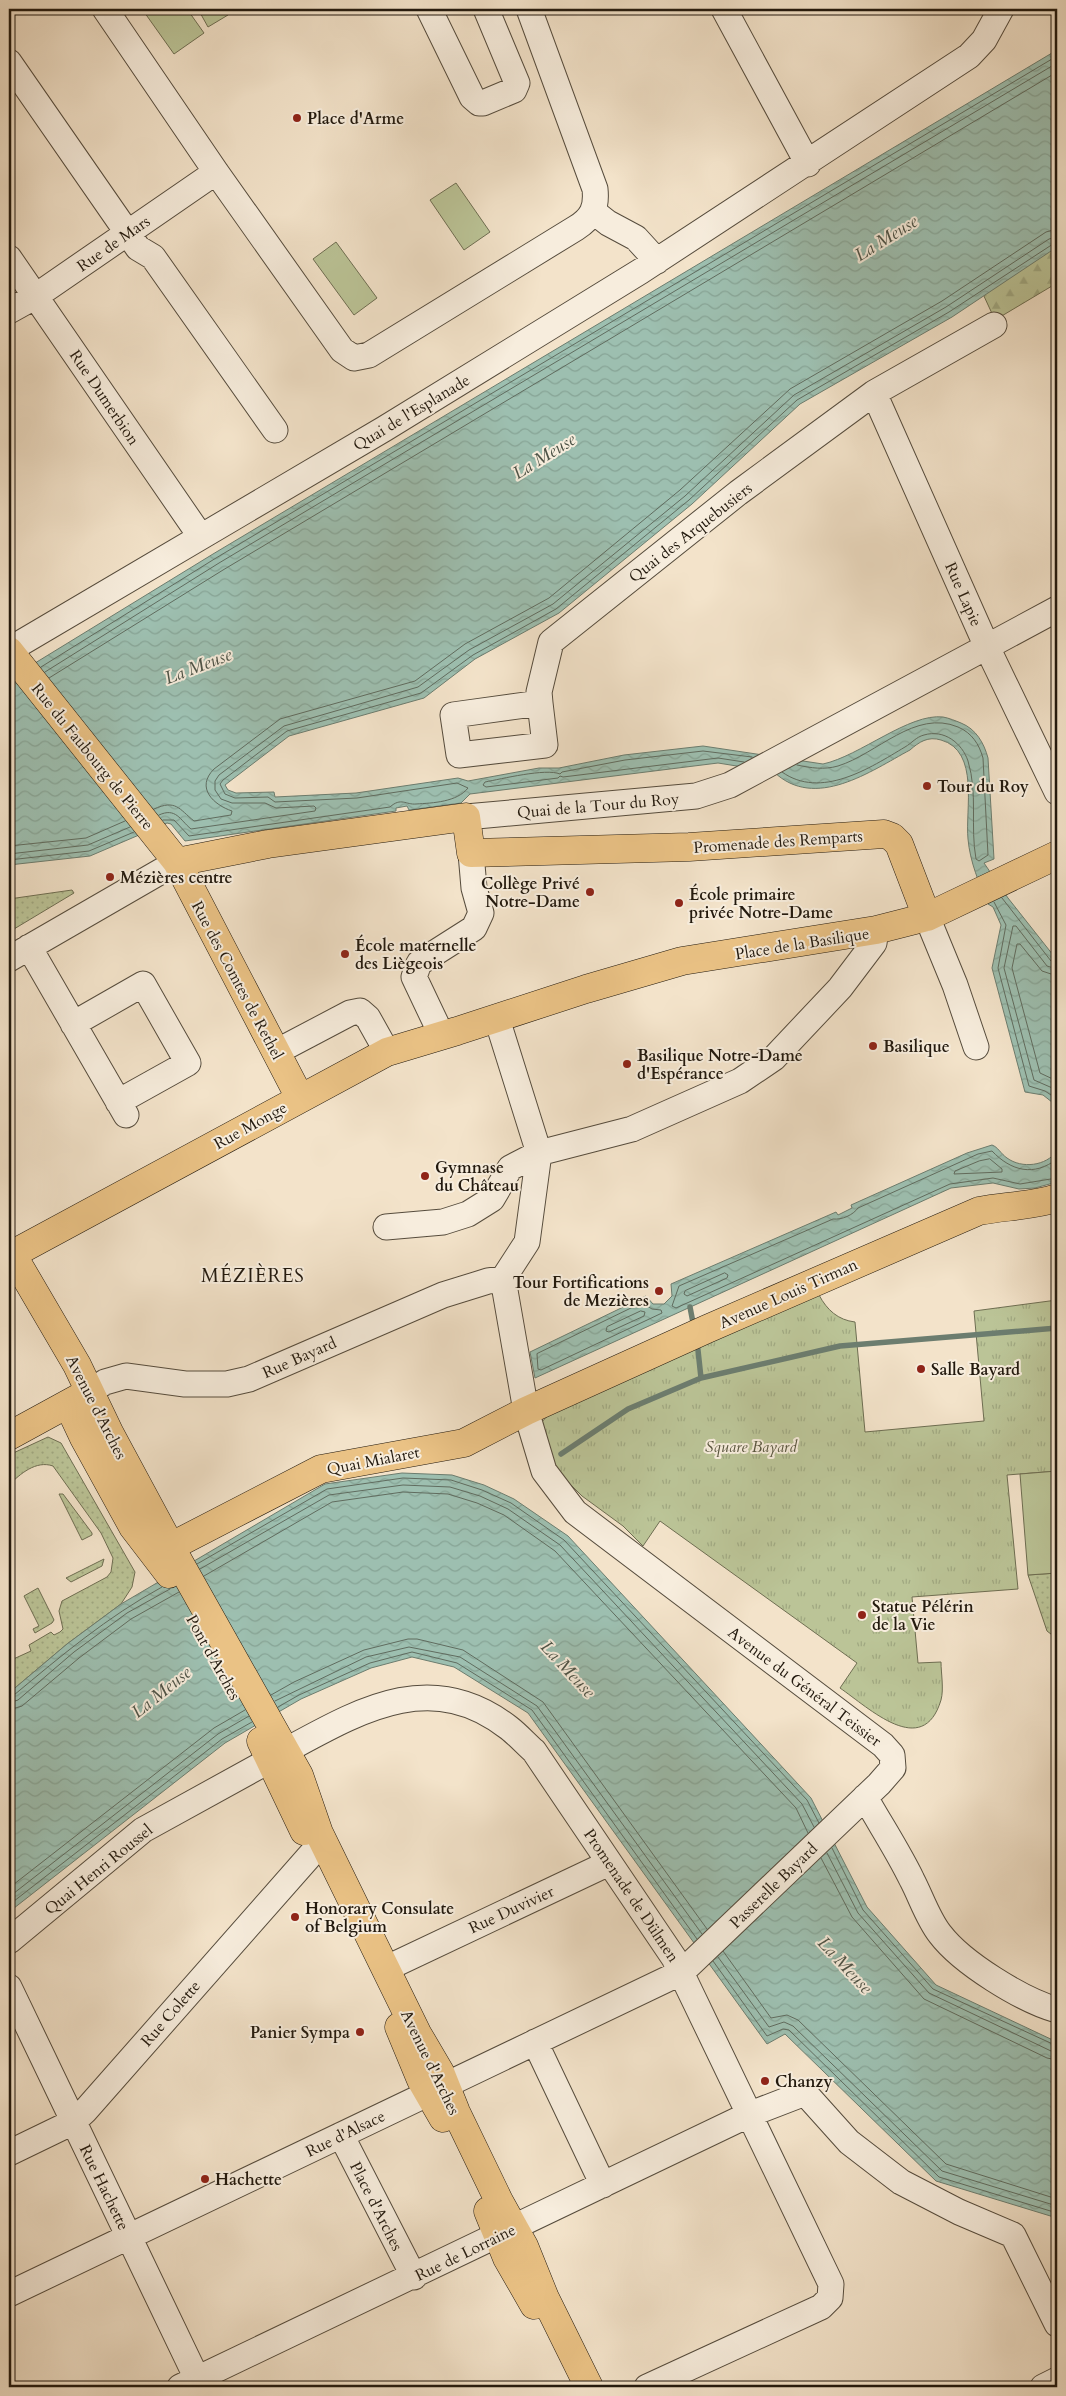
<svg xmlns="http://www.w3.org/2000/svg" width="1066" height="2396" font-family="Cardo,serif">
  <defs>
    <pattern id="grass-dots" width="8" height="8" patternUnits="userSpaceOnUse" patternTransform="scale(1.25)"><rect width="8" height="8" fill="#bbc497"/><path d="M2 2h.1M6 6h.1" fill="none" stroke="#a0a881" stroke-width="1.8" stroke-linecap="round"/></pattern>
    <pattern id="forest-firs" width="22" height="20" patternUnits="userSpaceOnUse" patternTransform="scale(1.25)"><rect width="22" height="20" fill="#bbc497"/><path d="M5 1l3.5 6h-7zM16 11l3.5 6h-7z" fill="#a0a881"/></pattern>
    <pattern id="park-tufts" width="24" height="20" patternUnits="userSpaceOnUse" patternTransform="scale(1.25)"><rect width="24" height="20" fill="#bbc497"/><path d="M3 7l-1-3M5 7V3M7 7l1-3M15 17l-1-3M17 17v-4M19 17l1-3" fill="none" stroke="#a0a881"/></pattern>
    <pattern id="water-waves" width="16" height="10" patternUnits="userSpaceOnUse" patternTransform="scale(1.25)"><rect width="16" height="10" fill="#9dbfb0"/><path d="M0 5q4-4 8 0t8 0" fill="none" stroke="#87a496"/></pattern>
  </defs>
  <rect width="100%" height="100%" fill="#f3e3ca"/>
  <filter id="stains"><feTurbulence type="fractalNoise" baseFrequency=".004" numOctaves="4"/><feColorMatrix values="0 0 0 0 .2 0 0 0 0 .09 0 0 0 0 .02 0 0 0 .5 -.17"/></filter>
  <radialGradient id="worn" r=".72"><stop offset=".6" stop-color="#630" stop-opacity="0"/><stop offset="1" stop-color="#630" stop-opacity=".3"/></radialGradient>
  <!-- grass -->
  <path fill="url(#grass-dots)" stroke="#6e6e52" d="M72,890L74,893L9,932V899Z
    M48,1437L61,1443L135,1572L132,1587L121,1604L67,1644L9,1693V1673L12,1671L9,1661L31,1651L29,1645L51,1632L54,1635L60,1632L63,1629L59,1611L62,1601L107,1577L111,1572L113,1558L101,1533L53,1466C36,1460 20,1474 9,1485V1455Z
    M59,1494H63L92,1533V1535L82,1540Z
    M104,1559L102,1566L71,1582L66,1578Z
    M1057,1573V1638H1056L1047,1631L1028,1575Z
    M38,1588L54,1620L52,1623L35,1633L33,1629L39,1626L24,1596Z"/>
  <!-- forest -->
  <path fill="url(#forest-firs)" stroke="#6e6e52" d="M1057,225V283L995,320L977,281Z"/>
  <!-- park -->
  <path fill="url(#park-tufts)" stroke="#6e6e52" d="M819,1295C827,1310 838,1320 855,1322L865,1432L984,1421L974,1311L1057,1300V1471L1007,1475L1018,1589L912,1597L918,1663L941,1662C941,1673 944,1689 941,1700C923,1760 869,1708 840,1688L857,1663L660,1521L643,1546L623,1526L582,1496L558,1472L547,1451L541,1423L549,1414L687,1349Z"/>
  <!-- pitch -->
  <path fill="#bbc497" stroke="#6e6e52" d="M142,9H187L204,33L174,54Z
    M198,9H224L228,15L208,27Z
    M456,183L490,232L464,250L430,200Z
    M336,242L377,298L354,315L313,259Z
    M1057,1471V1573L1028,1575L1020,1474Z"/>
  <!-- water -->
  <path fill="url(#water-waves)" stroke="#6c7d6f" d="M1057,50V247L952,317L800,404L692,504L559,613L475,659L424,698L289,736L225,785L228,790L236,793L274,792L275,797L356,793L458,778L468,781L539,768H559L624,755L703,746L823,764C860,756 909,713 943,717C949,718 956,721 961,723C976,729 984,743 988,758L994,859L984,863L1008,898L1057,960V1106L1043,1095L1025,1092L992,968L1001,925L993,907L988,904C979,883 970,862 968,839C965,810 980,751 941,740C928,736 919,742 910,750C871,771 815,811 774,772L718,763L470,794L461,803L409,810L407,806L396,808V811L185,841L171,824L167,823L90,856L9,865V679L213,554Z
    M992,1145C998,1147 1001,1154 1007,1158C1022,1169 1046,1166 1057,1151V1182L1035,1188L1019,1189L993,1183L951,1188L535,1378L530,1352L646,1296L653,1304H664L672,1296L671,1284L836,1212L838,1215L852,1208L851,1205L967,1153Z
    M402,1473L452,1475L484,1485L514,1499L568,1536L811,1798L867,1907L936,1985L1057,2042V2218L936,2181L785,2034L767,2044L528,1713L454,1667L412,1657L371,1668L301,1699L225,1743L9,1912V1693L67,1644L121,1604L325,1484Z"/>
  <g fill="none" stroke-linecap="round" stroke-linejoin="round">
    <!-- shore -->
    <path stroke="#606c5f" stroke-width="1" d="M41,667L216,558L1057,56
      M45,672L219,563L1057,63
      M49,678L223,570L1057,72
      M744,762L718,758L563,777L560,776L558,778L486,787L483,785L485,782C501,779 546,768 560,774L562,772L625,760L703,751L752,757
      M782,772C821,800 870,768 905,747C912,743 916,737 924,735C944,729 962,743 968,761C978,794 970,826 976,859L979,861L988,855L983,758C979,744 972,733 958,727C915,709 877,754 838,766C824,770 811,768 797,765
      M154,809C176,799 179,809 194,821L231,815L232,811C214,805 195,788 214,769L280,719L415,681L465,644L549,598L680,490L790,389L942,301L1046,232L1057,229
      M159,815C176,807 180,820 191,829L315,811L316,808L314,806L276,808L265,803H232L221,799L215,790V781L219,775L284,726L418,687L469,650L553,604L685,496L794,395L946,307L1049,239L1057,237
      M163,820H174L189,836L390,807C401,797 406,805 416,804C433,803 457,802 468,788L457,783L357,798L275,802L268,797L235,798L225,794L220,784L223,780L287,731L421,693L473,655L556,609L689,500L797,400L949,312L1053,244L1057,243
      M9,846L86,838L125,821
      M9,854L88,845L130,827
      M9,860L89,851L134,832
      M1002,898L1051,961L1057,963
      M994,902L1006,925L998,968L1029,1086L1045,1091L1057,1099
      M1057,969L1047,966L1016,926H1013L1004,968L1034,1080L1057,1090
      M1057,976L1042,971L1020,944H1017L1012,968L1040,1073L1057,1081
      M990,1159L1002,1169V1172L954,1174L955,1171L979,1161Z
      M1057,1159C1034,1177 1011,1171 992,1151L978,1154L858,1208C853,1215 842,1220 833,1219L679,1286L672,1306L676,1308L950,1184L993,1178L1020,1184L1057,1178
      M725,1273L728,1275L727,1278L687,1296L684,1294L685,1291Z
      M642,1303L652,1309L661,1310L662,1313L541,1370L538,1369L537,1354Z
      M641,1311L645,1312L644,1316L609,1332L606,1331L607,1327Z
      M197,1564L327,1489L403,1478L451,1480L482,1490L511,1503L564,1540L807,1800L819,1823
      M200,1569L329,1495L403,1485L450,1487L480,1496L508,1509L560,1545L802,1804L814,1827
      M204,1576L332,1502L403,1492L448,1494L477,1503L504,1515L555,1551L796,1808L808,1833
      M271,1695L294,1682L364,1650L408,1639H417L463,1650L543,1702L707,1929
      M9,1697L14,1695C61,1656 107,1617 162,1587
      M275,1701L366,1657L409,1647L460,1657L537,1706L702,1934
      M9,1703L18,1700L74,1652L127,1613L170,1589
      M278,1707L299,1695L370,1663L412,1652L457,1663L532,1710L697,1939
      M9,1710L22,1706L79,1658L131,1619L179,1592
      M832,1848L863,1910L933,1989L1057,2046
      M827,1853L858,1913L929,1993L1051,2051L1057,2052
      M821,1858L852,1917L924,1999L1047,2058L1057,2060
      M9,1888L214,1728L245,1710
      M9,1897L218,1734L249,1716
      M9,1905L222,1739L252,1722
      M723,1951L771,2018L787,2015L798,2020L946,2164L1057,2199
      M718,1957L769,2027L784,2022L793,2026L942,2171L1057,2206
      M713,1961L767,2036L783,2029L789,2030L939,2177L1057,2213"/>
    <!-- stream -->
    <path stroke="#6c7d6f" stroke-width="5.5" d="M690,1307L694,1328
      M697,1341L701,1378
      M561,1454L628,1409L701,1378L840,1346L1057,1328"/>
    <!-- minor casing -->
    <g stroke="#564c3d" stroke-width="27">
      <path id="minor" d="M105,9L216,172L342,350L354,358L369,355L576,228C592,218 597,208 595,189L529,9
        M429,9L472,97L479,103H483L514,90L517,83L486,9
        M724,9L808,164
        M9,62L138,248L153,257L275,430
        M594,212L608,223L636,238L657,261
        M9,258L201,537
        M9,311L36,296L216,172
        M874,393L987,647L1057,792
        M9,650L384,429L641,271L969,56L984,40L1001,9
        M540,703L545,745L459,755L453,715L540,703L539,692L551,642L738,493L874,393L994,325
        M466,817L696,796L730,785L1057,609
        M927,917L955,985L976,1047
        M29,947L126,1115
        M9,959L177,862
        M73,1024L143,984L188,1063L118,1102
        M442,1036L414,977L419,963L474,928L481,913L474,888L471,853
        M276,1052L350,1013L360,1011L368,1018L387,1052
        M386,1227L443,1222L468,1214L492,1199L510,1168L539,1153L632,1129L740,1081L774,1058L840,988L874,943L876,930
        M89,1392L105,1382L126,1376L185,1384H227L249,1379L443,1295L488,1281L503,1279
        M285,1751C359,1711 431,1667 509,1728C518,1735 526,1744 534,1751L674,1958L831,2284L830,2298L821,2307L647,2387
        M865,1797C880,1824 898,1851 912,1880C921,1897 928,1919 940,1934C962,1963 1022,2000 1057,2010
        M9,1941L143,1830L270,1760
        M385,1969L609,1863
        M9,1987L201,2387
        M535,2042L603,2185
        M341,2135L414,2277
        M9,2153L73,2122L85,2111L314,1851
        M9,2294L682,1972L879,1784L893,1768L892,1755L883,1745L575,1512L544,1471L526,1411L503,1279L527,1242L539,1153L497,1019
        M180,2387L748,2115L805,2093L849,2142L901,2182L959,2212L1013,2235L1057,2324
        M1043,2387L1057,2380"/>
    </g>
    <!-- major casing -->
    <g stroke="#22190e" stroke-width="29">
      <path id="major" d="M9,651L177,862L300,1098
        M177,862L268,844L466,817L471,853L689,847L884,834L892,837L899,844L927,917
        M12,1254L77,1365L110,1434L179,1562L299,1775L319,1833L417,2033L440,2072L456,2112L499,2201L524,2246L545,2298L589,2387
        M9,1256L387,1052L457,1031L586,989L682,961L876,930L927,917L1057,855
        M68,1404L84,1438L133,1527L169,1574
        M9,1436L84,1395
        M170,1547L321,1469L464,1443L526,1411L707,1329L979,1211C1005,1206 1032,1206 1057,1198
        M261,1741L304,1831
        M399,2027L421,2080L443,2118
        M488,2211L507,2258L534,2305"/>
    </g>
    <!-- minor -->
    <use href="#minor" stroke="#f7eddd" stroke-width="25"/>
    <!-- major -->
    <use href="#major" stroke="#eac285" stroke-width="28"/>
  </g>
  <!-- markers -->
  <g fill="#8f2418" stroke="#f7eddd" stroke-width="2">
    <circle cx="297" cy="118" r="5"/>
    <circle cx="927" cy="786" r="5"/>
    <circle cx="110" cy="877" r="5"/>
    <circle cx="590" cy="892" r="5"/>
    <circle cx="679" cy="903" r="5"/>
    <circle cx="345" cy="954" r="5"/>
    <circle cx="873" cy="1046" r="5"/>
    <circle cx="627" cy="1064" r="5"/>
    <circle cx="425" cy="1176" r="5"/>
    <circle cx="659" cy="1291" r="5"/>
    <circle cx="921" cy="1369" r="5"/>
    <circle cx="862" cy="1615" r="5"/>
    <circle cx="295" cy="1917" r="5"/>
    <circle cx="360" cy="2032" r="5"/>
    <circle cx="765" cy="2081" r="5"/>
    <circle cx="205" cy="2179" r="5"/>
  </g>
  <g text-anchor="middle" stroke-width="4" stroke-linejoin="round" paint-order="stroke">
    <!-- poi labels -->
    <g font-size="16" font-weight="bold" fill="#22190e" stroke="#f7eddd" text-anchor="start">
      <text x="307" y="124">Place d'Arme</text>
      <text x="937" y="792">Tour du Roy</text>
      <text x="120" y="883">Mézières centre</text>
      <text x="580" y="889" text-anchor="end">Collège Privé<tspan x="580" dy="18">Notre-Dame</tspan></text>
      <text x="689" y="900">École primaire<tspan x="689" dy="18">privée Notre-Dame</tspan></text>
      <text x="355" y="951">École maternelle<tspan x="355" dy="18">des Liègeois</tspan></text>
      <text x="883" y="1052">Basilique</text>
      <text x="637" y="1061">Basilique Notre-Dame<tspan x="637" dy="18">d'Espérance</tspan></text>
      <text x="435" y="1173">Gymnase<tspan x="435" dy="18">du Château</tspan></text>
      <text x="649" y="1288" text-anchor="end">Tour Fortifications<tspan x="649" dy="18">de Mezières</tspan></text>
      <text x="931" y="1375">Salle Bayard</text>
      <text x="872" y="1612">Statue Pélérin<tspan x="872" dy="18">de la Vie</tspan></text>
      <text x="305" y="1914">Honorary Consulate<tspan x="305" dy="18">of Belgium</tspan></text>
      <text x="350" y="2038" text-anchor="end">Panier Sympa</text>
      <text x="775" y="2087">Chanzy</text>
      <text x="215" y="2185">Hachette</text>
    </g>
    <!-- street labels -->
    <g font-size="16" fill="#22190e" stroke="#f7eddd">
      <text transform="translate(113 243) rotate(-35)" y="6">Rue de Mars</text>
      <text transform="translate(105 397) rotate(56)" y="6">Rue Dumerbion</text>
      <text transform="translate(411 412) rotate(-31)" y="6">Quai de l'Esplanade</text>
      <text transform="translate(690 532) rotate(-38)" y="6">Quai des Arquebusiers</text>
      <text transform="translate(964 594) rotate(66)" y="6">Rue Lapie</text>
      <text transform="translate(93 756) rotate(51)" y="6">Rue du Faubourg de Pierre</text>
      <text transform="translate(598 805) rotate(-5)" y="6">Quai de la Tour du Roy</text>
      <text transform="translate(778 841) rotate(-4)" y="6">Promenade des Remparts</text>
      <text transform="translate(802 943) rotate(-9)" y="6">Place de la Basilique</text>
      <text transform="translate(238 980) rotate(62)" y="6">Rue des Comtes de Rethel</text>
      <text transform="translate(250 1125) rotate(-29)" y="6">Rue Monge</text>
      <text transform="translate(788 1293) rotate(-24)" y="6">Avenue Louis Tirman</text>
      <text transform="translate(299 1357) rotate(-24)" y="6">Rue Bayard</text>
      <text transform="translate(97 1407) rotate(63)" y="6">Avenue d'Arches</text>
      <text transform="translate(373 1460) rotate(-11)" y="6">Quai Mialaret</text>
      <text transform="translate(214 1657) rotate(61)" y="6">Pont d'Arches</text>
      <text transform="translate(805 1686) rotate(37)" y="6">Avenue du Général Teissier</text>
      <text transform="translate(98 1869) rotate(-39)" y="6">Quai Henri Roussel</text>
      <text transform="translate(773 1885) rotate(-44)" y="6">Passerelle Bayard</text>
      <text transform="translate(632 1895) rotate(56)" y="6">Promenade de Dülmen</text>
      <text transform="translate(511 1909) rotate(-25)" y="6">Rue Duvivier</text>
      <text transform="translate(170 2013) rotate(-49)" y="6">Rue Colette</text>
      <text transform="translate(431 2062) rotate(64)" y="6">Avenue d'Arches</text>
      <text transform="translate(345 2133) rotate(-26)" y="6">Rue d'Alsace</text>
      <text transform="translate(105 2187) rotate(64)" y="6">Rue Hachette</text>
      <text transform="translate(377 2206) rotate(63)" y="6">Place d'Arches</text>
      <text transform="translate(465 2252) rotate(-26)" y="6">Rue de Lorraine</text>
    </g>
    <!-- park labels -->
    <g font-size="16" font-style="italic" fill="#58553e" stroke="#f7eddd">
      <text x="751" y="1452">Square Bayard</text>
    </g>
    <!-- water labels -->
    <g font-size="18" font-style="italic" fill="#4d5347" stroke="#f7eddd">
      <text transform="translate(886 238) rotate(-32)" y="6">La Meuse</text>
      <text transform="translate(544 456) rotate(-32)" y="6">La Meuse</text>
      <text transform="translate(198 666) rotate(-21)" y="6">La Meuse</text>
      <text transform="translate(568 1669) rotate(47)" y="6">La Meuse</text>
      <text transform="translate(161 1692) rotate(-39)" y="6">La Meuse</text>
      <text transform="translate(845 1965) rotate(47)" y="6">La Meuse</text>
    </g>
    <!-- quarter labels -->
    <g font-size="19" letter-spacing="1" fill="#22190e" stroke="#f7eddd">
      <text x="253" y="1282">MÉZIÈRES</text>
    </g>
  </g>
  <!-- margin -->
  <rect width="1066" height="2396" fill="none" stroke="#f3e3ca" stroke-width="30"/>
  <rect x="10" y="10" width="1046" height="2376" fill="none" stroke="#22190e" stroke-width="2.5"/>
  <rect x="15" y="15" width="1036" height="2366" fill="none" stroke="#22190e"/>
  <rect width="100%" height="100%" filter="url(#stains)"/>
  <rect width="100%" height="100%" fill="url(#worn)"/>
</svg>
